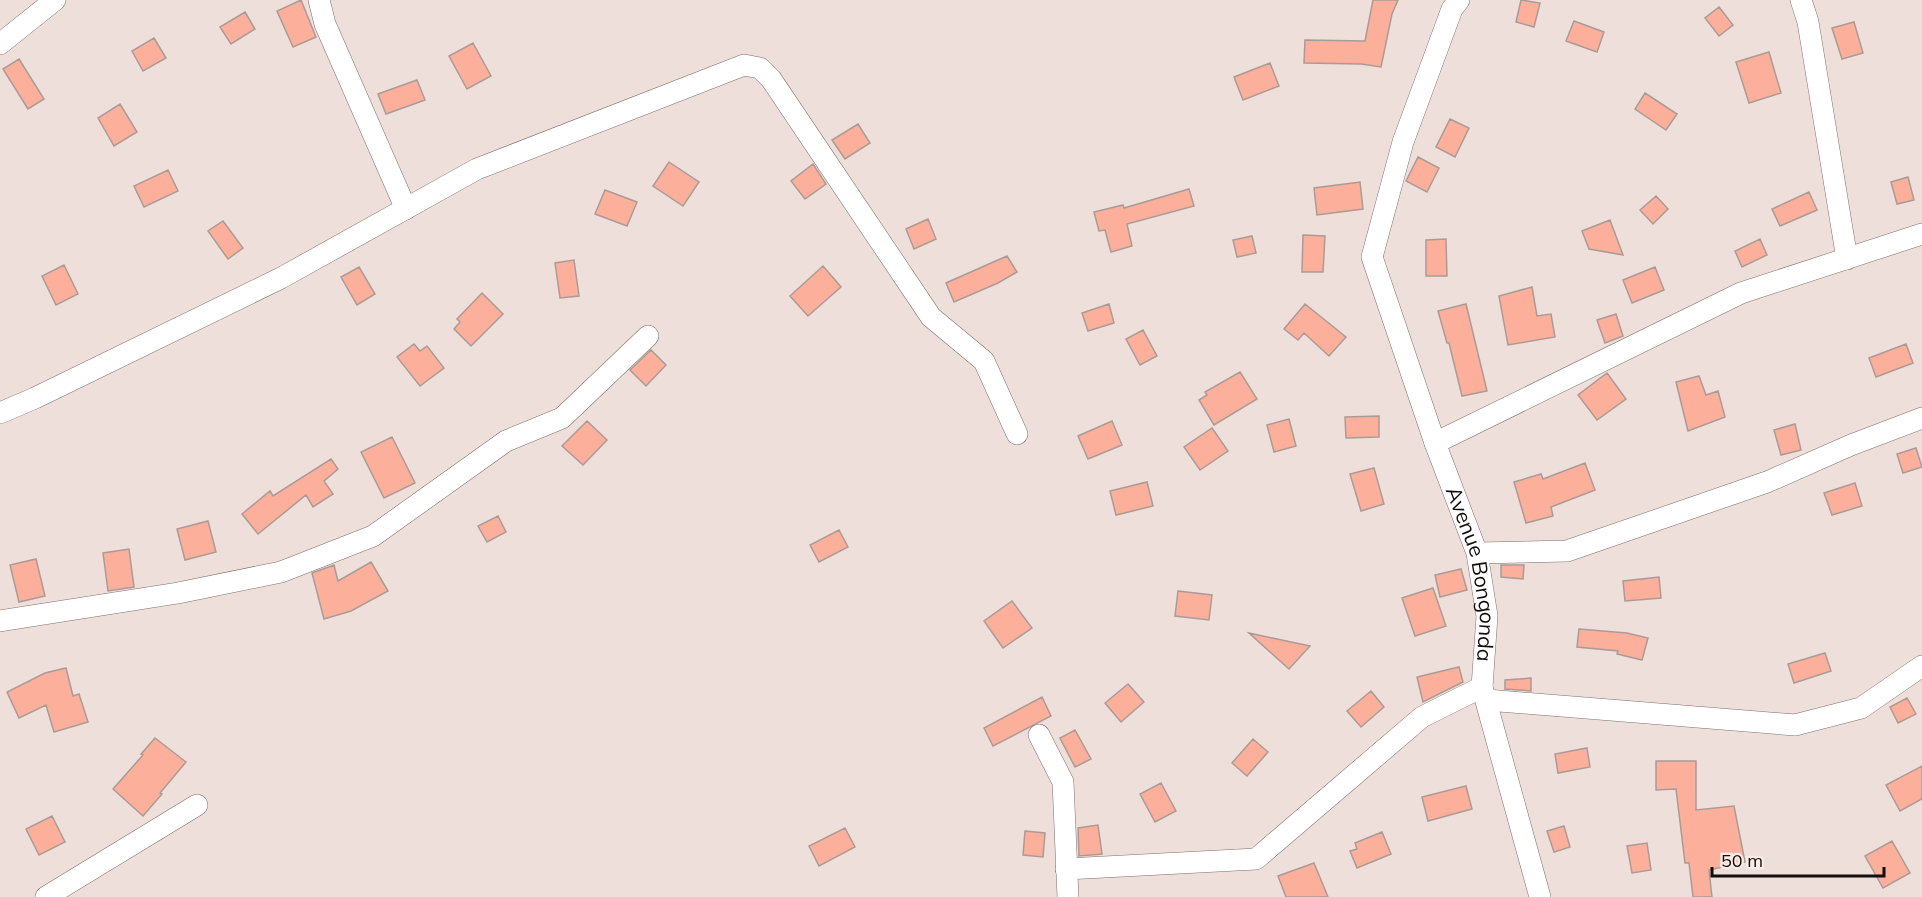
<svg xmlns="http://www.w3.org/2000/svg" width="1922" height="897" font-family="Mulish,sans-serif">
  <rect width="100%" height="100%" fill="#efdfda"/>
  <!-- building -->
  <path fill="#fcaf9b" stroke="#ab9b97" stroke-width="1.5" d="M301,0L316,37L293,47L277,11Z
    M1373,0H1398L1392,14L1381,67L1361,64L1304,63L1305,40L1365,41Z
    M1521,0L1540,3L1534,27L1516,22Z
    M1719,7L1733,25L1719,36L1705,18Z
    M245,12L255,29L231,44L220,27Z
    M1574,21L1604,32L1597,52L1566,41Z
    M1854,22L1863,53L1842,59L1832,28Z
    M154,38L166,58L143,71L132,51Z
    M473,43L491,76L467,89L449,56Z
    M1769,52L1781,93L1749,103L1736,62Z
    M19,59L44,99L28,109L3,69Z
    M1270,63L1279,86L1243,100L1234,77Z
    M417,80L425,100L386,114L378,94Z
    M1645,93L1677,114L1666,130L1635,109Z
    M120,104L137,132L114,146L98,118Z
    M1450,119L1469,128L1455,157L1436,147Z
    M858,124L870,143L845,159L832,140Z
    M1418,157L1439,168L1427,192L1406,181Z
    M669,162L699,182L683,206L653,186Z
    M813,164L826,184L805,199L791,181Z
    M168,170L178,191L144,207L134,186Z
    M1908,177L1914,200L1897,204L1891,182Z
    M1360,182L1363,209L1317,215L1314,188Z
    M1189,189L1194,206L1127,224L1132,246L1111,252L1105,230L1099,231L1094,212L1123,205L1124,208Z
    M605,190L637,202L627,226L595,214Z
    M1809,192L1817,210L1780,226L1772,209Z
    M1656,196L1668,209L1653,224L1640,210Z
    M928,219L936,239L914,249L906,229Z
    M1610,220L1623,255L1589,249L1582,231Z
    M223,221L243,248L228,259L208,231Z
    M1303,235L1325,236L1323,272H1302Z
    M1252,236L1256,253L1237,257L1233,240Z
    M1446,239L1447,276H1426V240Z
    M1760,239L1767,255L1742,267L1735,251Z
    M1007,256L1017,272L998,283L954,302L946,283Z
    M574,260L579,296L560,298L555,263Z
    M64,265L78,294L56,305L42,276Z
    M823,266L841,287L808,316L790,296Z
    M359,267L375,294L357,305L341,277Z
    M1655,267L1664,290L1632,303L1623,280Z
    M1532,287L1537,316L1551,314L1555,337L1508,345L1499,296Z
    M482,293L503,314L471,346L454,329L460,322L457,319Z
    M1109,304L1114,323L1088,331L1082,313Z
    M1305,304L1346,337L1329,356L1304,333L1298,340L1284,329Z
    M1466,304L1487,391L1462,396L1449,343H1447L1438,311Z
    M1616,314L1623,336L1605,343L1597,320Z
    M1143,330L1157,356L1140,365L1126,339Z
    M414,344L420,351L427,346L444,368L420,386L397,357Z
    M1906,344L1913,363L1876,377L1869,358Z
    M651,350L666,365L646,386L630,370Z
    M1240,372L1257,399L1214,425L1199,400L1207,395L1205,392Z
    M1607,373L1626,399L1597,420L1578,395Z
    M1699,376L1706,395L1718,391L1725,417L1688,431L1676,382Z
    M1379,416V437L1346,438L1345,417Z
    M1289,419L1296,446L1274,452L1267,425Z
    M587,421L607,440L583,465L562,446Z
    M1112,421L1122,445L1088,459L1078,436Z
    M1795,424L1801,450L1781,455L1774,430Z
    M1212,428L1228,451L1200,470L1184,447Z
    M392,437L415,483L384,498L361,452Z
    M1916,448L1922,467L1903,473L1897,454Z
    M331,459L338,469L324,481L333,494L313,507L306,495L258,534L242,514L270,491L273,496Z
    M1585,463L1595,490L1551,507L1553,516L1526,523L1514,482L1541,474L1543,479Z
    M1374,468L1384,504L1361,511L1350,474Z
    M1147,482L1153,506L1116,515L1110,491Z
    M1855,483L1862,506L1832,515L1824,493Z
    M498,516L506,532L487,542L478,526Z
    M208,521L216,552L185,560L177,529Z
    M839,530L848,547L819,562L810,545Z
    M129,549L134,587L108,591L103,553Z
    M36,559L45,596L19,602L10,565Z
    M371,562L388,591L351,611L324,619L312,573L334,565L338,581Z
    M1501,565H1524L1523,579L1501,577Z
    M1461,569L1467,590L1440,597L1435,575Z
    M1659,577L1661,598L1625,601L1623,581Z
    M1433,588L1446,626L1415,636L1402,598Z
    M1178,591L1212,595L1209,620L1175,616Z
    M1012,601L1032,628L1003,648L984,621Z
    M1579,629L1627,633L1648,638L1642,660L1617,654L1618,651L1577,647Z
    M1249,633L1310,646L1289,669Z
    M1825,653L1831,671L1794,683L1788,664Z
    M1459,667L1463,682L1423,702L1417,677Z
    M66,668L73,696L79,694L88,722L54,732L46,705L19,718L7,692L45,673Z
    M1531,678V691L1505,689V680Z
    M1128,684L1144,702L1121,722L1105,703Z
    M1371,691L1384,707L1361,727L1347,711Z
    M1042,697L1051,716L993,746L984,728Z
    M1907,698L1916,714L1898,723L1890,707Z
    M1075,730L1091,759L1075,767L1060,738Z
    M155,738L186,762L160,793L162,794L143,816L113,789L143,755L141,754Z
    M1253,739L1268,752L1247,776L1232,763Z
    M1587,748L1590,767L1558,773L1555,754Z
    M1656,761H1696V810L1734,806L1745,862L1709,870L1712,897H1693L1689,863H1685L1676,789L1656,790Z
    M1922,766V799L1900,811L1886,785Z
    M1161,783L1176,811L1155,822L1140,794Z
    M1466,786L1472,809L1428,821L1422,797Z
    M52,816L65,842L39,855L26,829Z
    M1098,825L1102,854L1079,856L1078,828Z
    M1564,826L1570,847L1554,852L1547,831Z
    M845,828L855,847L819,866L809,846Z
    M1025,831L1045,833L1043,857L1023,855Z
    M1382,832L1391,854L1357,868L1350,851L1357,849L1355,843Z
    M1892,841L1910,873L1883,888L1865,856Z
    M1647,843L1651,870L1632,873L1627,846Z
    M1314,863L1328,897H1286L1278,876Z"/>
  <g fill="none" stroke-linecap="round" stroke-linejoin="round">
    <!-- minor casing -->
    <g stroke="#7e706c" stroke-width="22">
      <g id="minor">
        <path d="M319,0L325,24L406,209"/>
        <path id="s1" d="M1459,0L1452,9L1403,142L1372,257L1435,443L1477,553L1487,616L1482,687L1540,897"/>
        <path d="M1801,0L1808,22L1847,259"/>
        <path d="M0,44L55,0"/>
        <path d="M0,413L35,398L281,278L477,169L744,65L760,68L771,79L931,317L984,361L1017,434"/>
        <path d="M1435,443L1741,293L1922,234"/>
        <path d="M1477,553L1567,551L1767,482L1851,445L1922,418"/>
        <path d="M0,621L178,593L281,572L373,536L506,441L562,418L648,336"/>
        <path d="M1487,700L1795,725L1861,708L1922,666"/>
        <path d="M1039,735L1063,782L1068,897"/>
        <path d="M1066,869L1256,859L1422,717L1482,687"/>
        <path d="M46,897L197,805"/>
      </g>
    </g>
    <!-- minor -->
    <use href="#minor" stroke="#fff" stroke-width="21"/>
  </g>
  <g text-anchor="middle" stroke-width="6" stroke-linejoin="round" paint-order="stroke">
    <!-- street labels -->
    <g font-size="21" fill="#130e0c" stroke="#fcece7">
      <text dy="7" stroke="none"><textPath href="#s1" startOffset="606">Avenue Bongonda</textPath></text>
    </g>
  </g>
  <!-- scale -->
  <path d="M1712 867v9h172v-9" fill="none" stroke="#130e0c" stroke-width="3"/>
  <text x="1721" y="867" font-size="18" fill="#130e0c" stroke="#fcece7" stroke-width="4.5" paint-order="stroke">50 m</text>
</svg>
